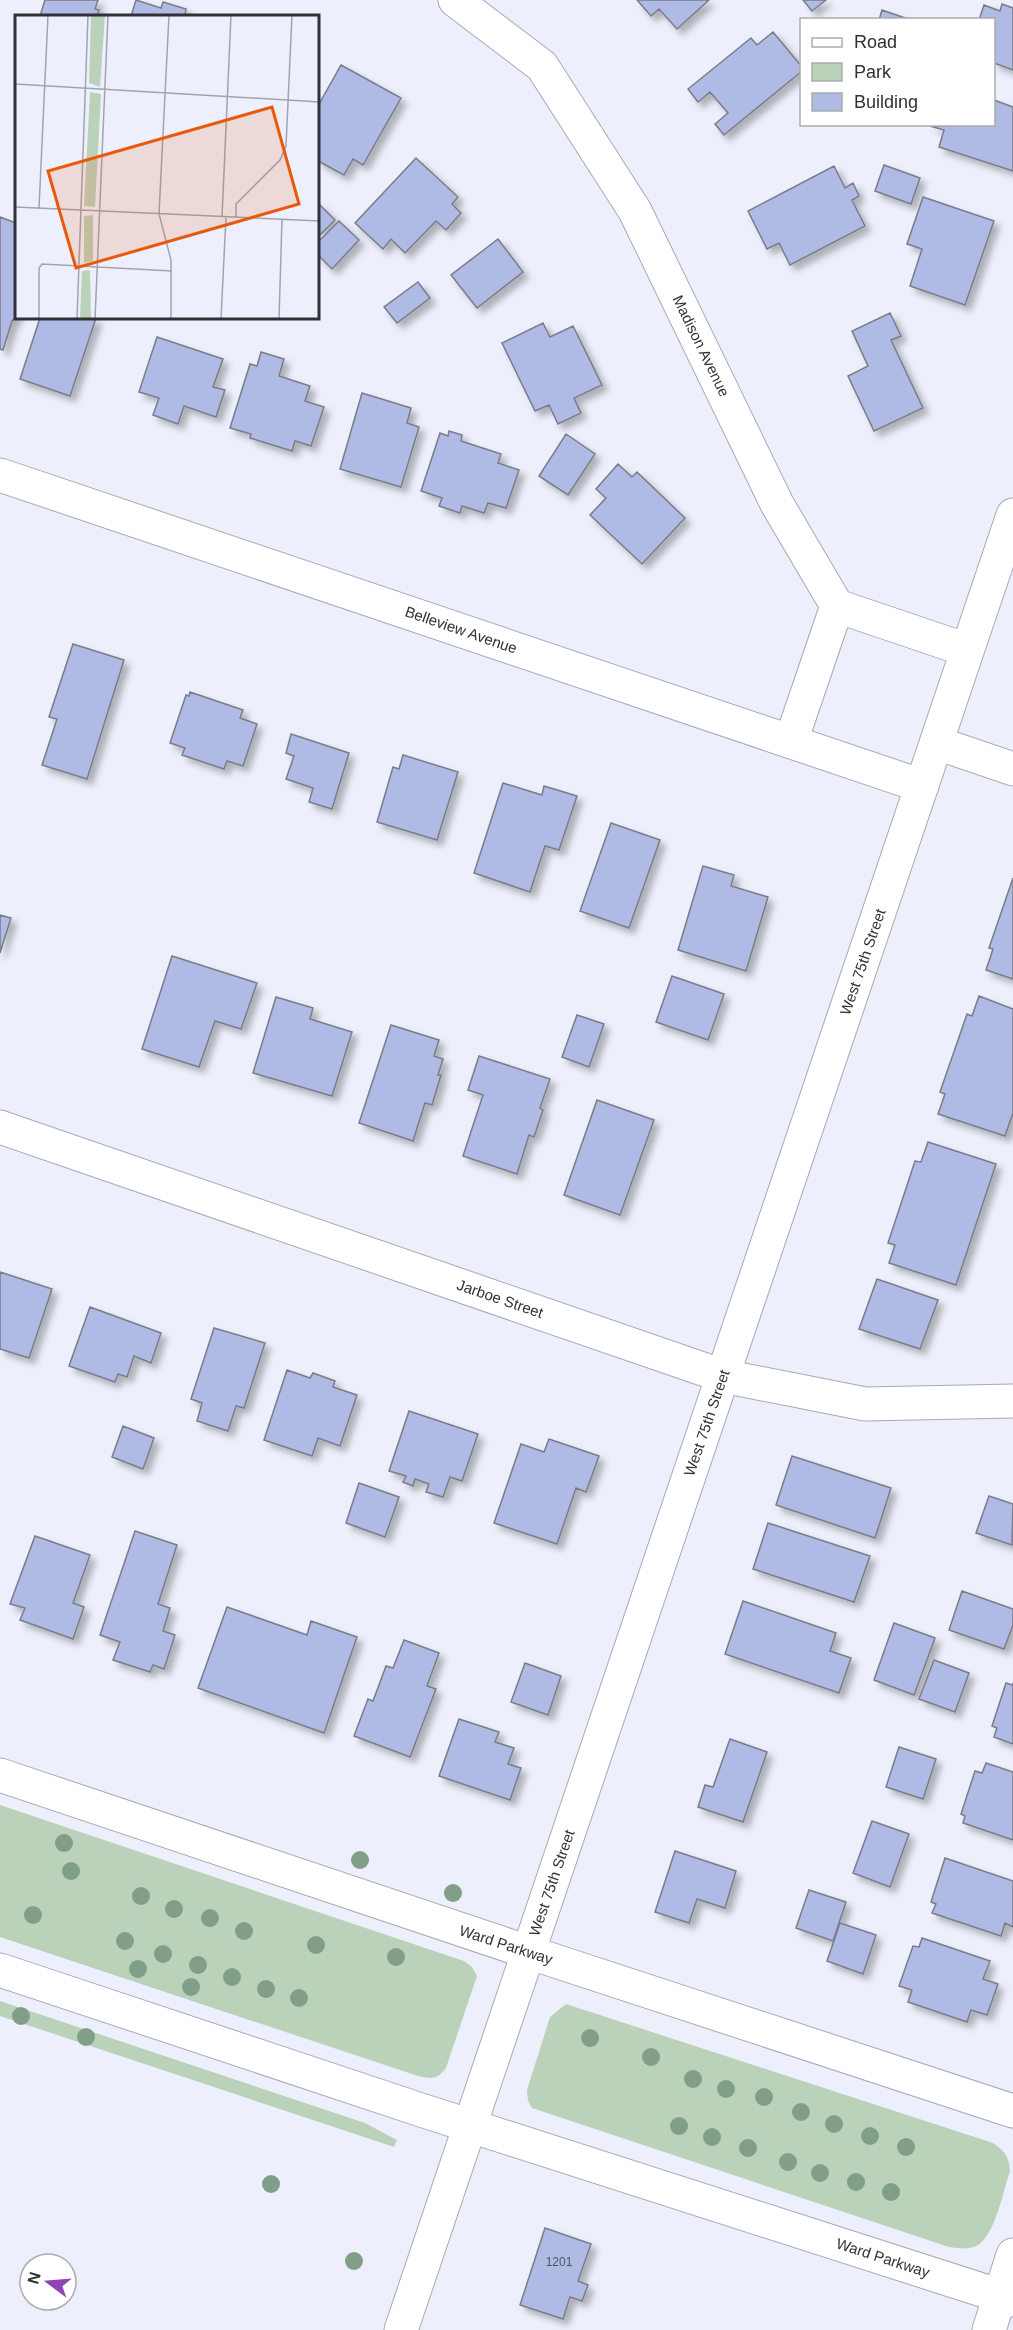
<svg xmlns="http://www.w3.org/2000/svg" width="1013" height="2330" font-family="Arial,sans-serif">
  <defs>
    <filter id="shadow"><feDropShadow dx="5.5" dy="5.5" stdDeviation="3" flood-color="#0004"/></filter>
  </defs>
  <rect width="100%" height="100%" fill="#edf0fc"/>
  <!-- green -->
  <path fill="#bbd2ba" d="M0,1805L464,1961L472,1967L477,1976L446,2068C437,2080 432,2079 418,2076L0,1937Z
    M0,2001L365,2123L397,2140L394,2147L0,2016Z
    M566,2004L993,2143C1005,2151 1009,2157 1010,2171C1004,2189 994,2239 976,2246C967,2250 958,2248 949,2247L532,2108L528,2101L527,2090L550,2017Z"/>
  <!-- building -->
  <path fill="#afbae5" stroke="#7a7c87" stroke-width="1.5" filter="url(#shadow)" d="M45,0H98L95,9L99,10L97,16H40Z
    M136,0L161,8L163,2L186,9L185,16H131Z
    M637,0H709L677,29L659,9L651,16Z
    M803,0H826L812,11Z
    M1002,4L1013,8V70L994,63V20H979L984,5L1000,11Z
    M882,10L911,20H879Z
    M773,32L802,67V71L724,135L715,124L728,113L710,92L698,102L688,89L751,38L757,45Z
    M341,65L401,98L363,165L353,159L344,175L318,161V106Z
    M994,100L1013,107V171L939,147L944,130L930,126L994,124Z
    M416,158L458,197L452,204L461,213L446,230L436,221L405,253L391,239L383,249L355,223Z
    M884,165L920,178L911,204L875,191Z
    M834,166L845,188L853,183L859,196L852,200L865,226L790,265L779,243L767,249L748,211Z
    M923,197L994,221L965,305L910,286L922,249L907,244Z
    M318,203L335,220L318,237Z
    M0,217L16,223V317L12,321L3,350L0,349Z
    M339,221L359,240L332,269L318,255V242Z
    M498,239L523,272L477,308L451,275Z
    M418,282L430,298L397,323L384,307Z
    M890,313L901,336L891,340L923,408L874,431L848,376L868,366L852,331Z
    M40,318H96L70,396L20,379Z
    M543,323L550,337L573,326L602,385L574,398L581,413L558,424L549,405L535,411L502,343Z
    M157,337L223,359L213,387L225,390L216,417L184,406L178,424L153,415L159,398L139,392Z
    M261,352L284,359L279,376L310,386L305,401L324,407L311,446L295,441L292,451L250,438L251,434L230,428L250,364L257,366Z
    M362,393L411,408L407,423L419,427L401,487L340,469Z
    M449,431L462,435L461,441L501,454L498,463L519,470L506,508L488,503L484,513L462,506L460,513L439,506L442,498L421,491L440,433L448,436Z
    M566,434L595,454L568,495L539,476Z
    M618,464L632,477L637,472L685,518L642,564L590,515L606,498L596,489Z
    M73,644L124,660L87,779L42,765L57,719L49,717Z
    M190,692L243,710L240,718L257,724L243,766L227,761L224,769L182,755L185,748L170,743L186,695L189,696Z
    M291,734L349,753L332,809L309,802L313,788L286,779L294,756L286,753Z
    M403,755L458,772L437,840L377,822L393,767L399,769Z
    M503,783L542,795L544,786L577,796L559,850L545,846L530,892L474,873Z
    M611,823L660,840L629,928L580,911Z
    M703,866L734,875L731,886L768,897L746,971L678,950Z
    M1013,878V979L986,970L993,949L989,948Z
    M0,915L11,918L0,953Z
    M172,956L257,983L241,1029L215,1021L199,1067L142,1049Z
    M672,976L724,994L708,1040L656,1022Z
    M979,996L1013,1009V1113L1005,1136L938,1114L945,1094L940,1092L967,1014L972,1016Z
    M276,997L313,1008L310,1019L352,1032L332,1096L253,1073Z
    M577,1015L604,1024L589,1067L562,1057Z
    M391,1025L439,1040L434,1056L443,1059L438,1075H441L432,1105L425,1103L413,1141L359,1123Z
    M479,1056L550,1079L540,1108L543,1110L534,1137L529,1135L517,1174L463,1156L483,1095L468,1090Z
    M597,1100L654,1120L620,1215L564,1195Z
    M928,1142L996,1164L956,1285L889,1263L895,1245L888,1243L915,1161L921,1162Z
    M0,1272L52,1289L29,1358L0,1349Z
    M877,1279L938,1300L920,1349L859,1329Z
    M90,1307L161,1333L151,1363L134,1356L127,1377L118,1374L115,1382L69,1366Z
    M214,1328L265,1343L244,1408L236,1406L228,1431L197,1421L202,1403L191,1399Z
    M287,1370L310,1378L313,1373L335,1381L333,1387L357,1395L340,1446L318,1438L312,1456L264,1440Z
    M409,1411L478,1434L462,1481L450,1477L443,1497L426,1492L429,1484L415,1479L413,1486L403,1482L406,1476L389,1471Z
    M123,1426L154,1438L143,1469L112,1457Z
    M549,1439L599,1456L586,1492L576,1488L557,1544L494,1523L521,1444L544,1452Z
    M792,1456L891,1488L875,1538L776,1505Z
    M359,1483L399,1497L385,1537L346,1523Z
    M989,1496L1013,1504L1012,1545L976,1533Z
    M768,1523L870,1556L854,1602L753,1569Z
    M135,1531L177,1545L158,1604L170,1608L163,1631L175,1635L164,1669L153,1665L150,1672L113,1660L120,1642L100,1635Z
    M35,1536L90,1555L73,1603L84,1607L73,1639L20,1620L25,1608L10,1604Z
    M962,1591L1013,1609V1625L1004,1649L949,1630Z
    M743,1601L836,1633L830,1651L851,1658L839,1693L725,1654Z
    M227,1607L307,1635L311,1621L357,1637L324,1733L198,1688Z
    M894,1623L935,1638L914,1695L874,1680Z
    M404,1640L439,1653L427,1686L436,1689L410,1757L354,1736L368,1699L373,1701L386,1666L393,1668Z
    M934,1660L969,1673L955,1712L919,1699Z
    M525,1663L561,1676L548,1715L511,1702Z
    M1006,1683L1012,1685L1013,1683V1744L994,1737L997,1728L992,1726Z
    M459,1719L499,1732L495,1742L514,1748L508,1764L521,1768L510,1800L439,1776Z
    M730,1739L767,1752L743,1822L698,1807L705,1785L713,1787Z
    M899,1747L936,1759L923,1799L886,1787Z
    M986,1763L1013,1772V1840L963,1823L965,1816L961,1814L975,1771L982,1773Z
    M872,1821L909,1834L890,1887L853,1873Z
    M675,1851L736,1871L725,1908L697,1899L689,1923L655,1912Z
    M945,1858L1013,1881V1927L1005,1923L1001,1936L932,1913L936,1904L931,1902Z
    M809,1890L846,1902L833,1941L796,1928Z
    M840,1923L876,1935L863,1974L827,1961Z
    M922,1938L990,1961L983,1979L998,1984L987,2015L971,2010L967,2022L908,2002L912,1990L899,1986L913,1946L919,1947Z
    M545,2228L591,2244L578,2281L588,2285L582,2301L570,2297L563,2319L520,2305Z"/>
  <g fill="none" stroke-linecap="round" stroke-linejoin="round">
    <!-- minor casing -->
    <g stroke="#a7aab5" stroke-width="35">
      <path id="minor" d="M455,0L542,66L635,211L777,504L837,606L967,650
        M0,475L922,786
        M791,741L837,606
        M937,743L1013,769
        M0,1127L723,1376L865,1404L1013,1401
        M989,2330L1013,2255"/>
    </g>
    <!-- secondary casing -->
    <g stroke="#a7aab5" stroke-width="35">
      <path id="secondary" d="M401,2330L1013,515"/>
    </g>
    <!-- primary casing -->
    <g stroke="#a7aab5" stroke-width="35">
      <path id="primary" d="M0,1775L528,1952L1013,2111
        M0,1970L421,2110L1013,2300"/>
    </g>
    <!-- minor -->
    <use href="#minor" stroke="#fff" stroke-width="33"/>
    <!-- secondary -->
    <use href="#secondary" stroke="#fff" stroke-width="33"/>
    <!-- primary -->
    <use href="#primary" stroke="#fff" stroke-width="33"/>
  </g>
  <!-- trees -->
  <g fill="#819e89">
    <circle cx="64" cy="1843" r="9"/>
    <circle cx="360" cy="1860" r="9"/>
    <circle cx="71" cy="1871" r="9"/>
    <circle cx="453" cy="1893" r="9"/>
    <circle cx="141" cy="1896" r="9"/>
    <circle cx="174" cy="1909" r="9"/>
    <circle cx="33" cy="1915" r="9"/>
    <circle cx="210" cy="1918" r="9"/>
    <circle cx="244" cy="1931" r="9"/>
    <circle cx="125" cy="1941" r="9"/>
    <circle cx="316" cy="1945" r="9"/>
    <circle cx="163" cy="1954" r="9"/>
    <circle cx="396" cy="1957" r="9"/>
    <circle cx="198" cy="1965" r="9"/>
    <circle cx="138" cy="1969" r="9"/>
    <circle cx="232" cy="1977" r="9"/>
    <circle cx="191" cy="1987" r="9"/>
    <circle cx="266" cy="1989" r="9"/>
    <circle cx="299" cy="1998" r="9"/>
    <circle cx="21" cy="2016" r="9"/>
    <circle cx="86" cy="2037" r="9"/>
    <circle cx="590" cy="2038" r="9"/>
    <circle cx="651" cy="2057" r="9"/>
    <circle cx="693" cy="2079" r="9"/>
    <circle cx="726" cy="2089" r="9"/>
    <circle cx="764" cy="2097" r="9"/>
    <circle cx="801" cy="2112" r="9"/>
    <circle cx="834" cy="2124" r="9"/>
    <circle cx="679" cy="2126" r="9"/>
    <circle cx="870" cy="2136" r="9"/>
    <circle cx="712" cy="2137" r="9"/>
    <circle cx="906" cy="2147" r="9"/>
    <circle cx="748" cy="2148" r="9"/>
    <circle cx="788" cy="2162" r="9"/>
    <circle cx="820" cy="2173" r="9"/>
    <circle cx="856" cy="2182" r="9"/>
    <circle cx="271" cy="2184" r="9"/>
    <circle cx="891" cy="2192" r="9"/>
    <circle cx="354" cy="2261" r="9"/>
  </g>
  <g text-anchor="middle" stroke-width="5" stroke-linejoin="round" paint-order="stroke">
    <!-- number labels -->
    <g font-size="12" fill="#505361">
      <text x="559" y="2266">1201</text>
    </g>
    <!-- street labels -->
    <g font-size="15" fill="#303135" stroke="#fff">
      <text transform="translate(701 346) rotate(64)" y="5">Madison Avenue</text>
      <text transform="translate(461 630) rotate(19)" y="5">Belleview Avenue</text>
      <text transform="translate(863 962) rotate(-71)" y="5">West 75th Street</text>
      <text transform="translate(500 1299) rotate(19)" y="5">Jarboe Street</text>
      <text transform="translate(707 1423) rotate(-71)" y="5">West 75th Street</text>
      <text transform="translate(552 1883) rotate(-71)" y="5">West 75th Street</text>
      <text transform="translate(506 1945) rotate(18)" y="5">Ward Parkway</text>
      <text transform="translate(883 2258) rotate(18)" y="5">Ward Parkway</text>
    </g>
  </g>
  <!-- overview -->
  <g transform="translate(15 15)">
    <rect width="304" height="304" fill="#edf0fc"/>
    <path d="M76,0H90L85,72L74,68ZM75,77L86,79L80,192L69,191ZM78,200V246L69,248V201ZM75,255L76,304H65L67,256Z" fill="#bbd2ba"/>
    <path fill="none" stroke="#a1a4ac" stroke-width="1.5" d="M154,0L144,199L156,245V304M0,69L305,87M0,192L305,206M24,193L33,0M207,202L216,0M221,202V189L265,145L271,131L277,0M24,304V253L27,249L157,256M62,304L73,0M80,304L93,0M206,304L211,202M264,304L267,204"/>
    <path fill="#e8590c" fill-opacity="0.15" stroke="#e8590c" stroke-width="3" d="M257,92L284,189L61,253L33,156Z"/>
    <rect width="304" height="304" fill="none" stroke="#303135" stroke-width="3"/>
  </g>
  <!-- legend -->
  <rect x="800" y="18" width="195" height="108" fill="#ffffff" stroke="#acadae" stroke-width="1.5"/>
  <rect x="812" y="38" width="30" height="9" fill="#ffffff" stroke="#acadae" stroke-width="1.5"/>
  <text x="854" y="48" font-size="18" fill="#303135">Road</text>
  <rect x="812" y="63" width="30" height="18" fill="#bbd2ba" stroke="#acadae" stroke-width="1.5"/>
  <text x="854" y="78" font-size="18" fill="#303135">Park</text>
  <rect x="812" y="93" width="30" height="18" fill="#afbae5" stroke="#acadae" stroke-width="1.5"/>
  <text x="854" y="108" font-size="18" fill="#303135">Building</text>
  <!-- north arrow -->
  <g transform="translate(48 2282) rotate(286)"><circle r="28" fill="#ffffff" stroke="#acadae" stroke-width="1.5"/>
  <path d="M0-4.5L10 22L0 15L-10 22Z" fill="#8f45b7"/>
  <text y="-9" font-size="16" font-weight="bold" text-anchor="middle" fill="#303135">N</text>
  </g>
</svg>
